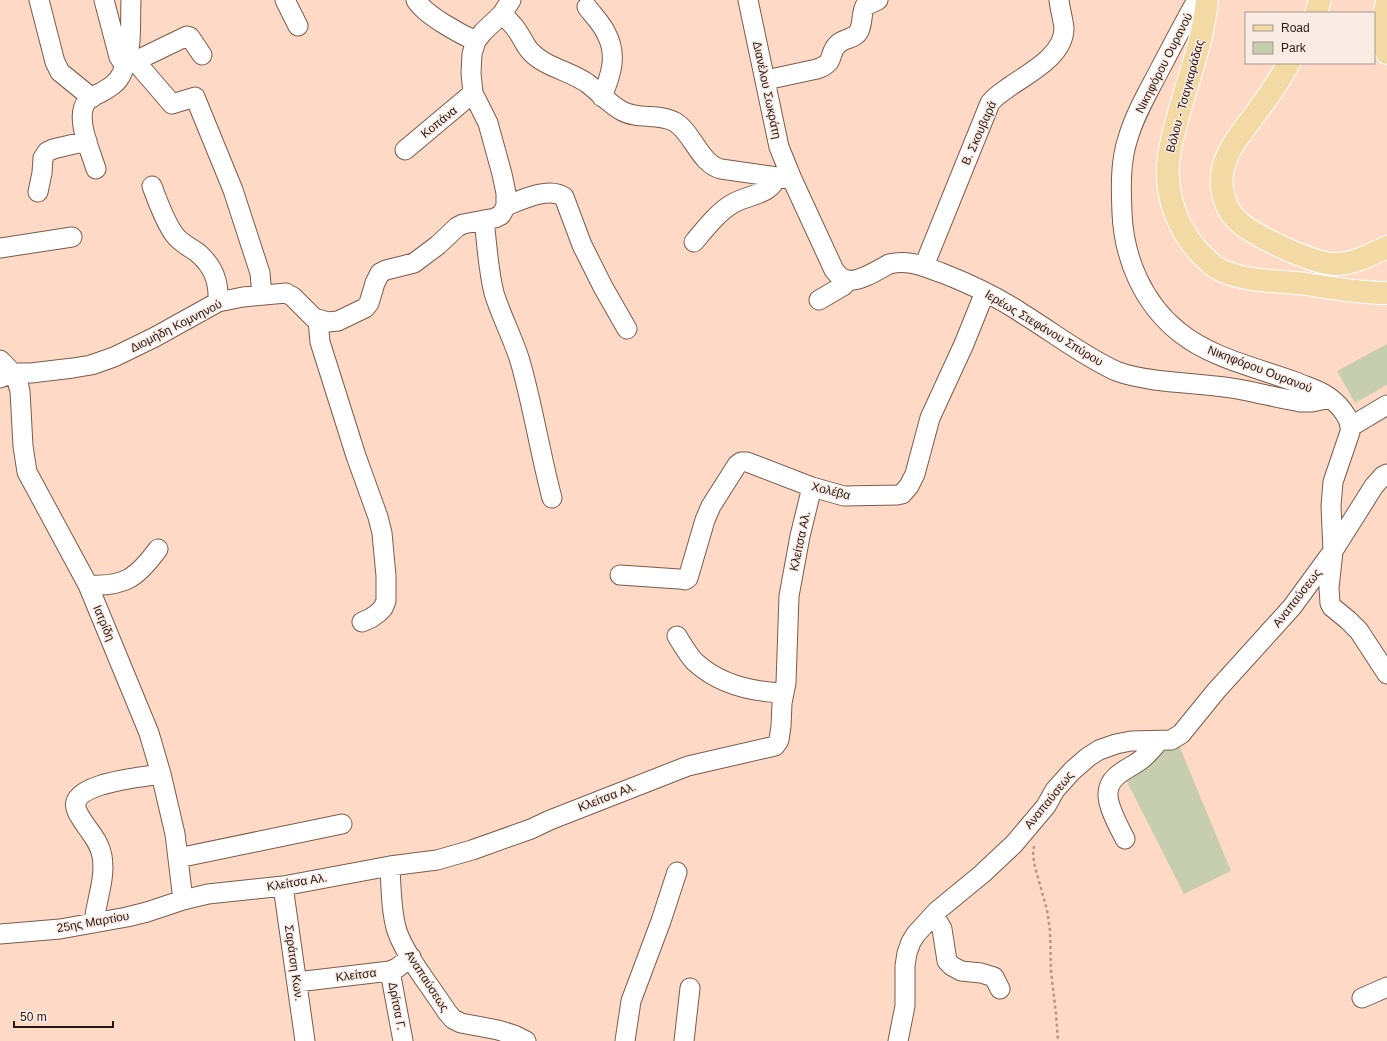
<svg xmlns="http://www.w3.org/2000/svg" width="1387" height="1041" font-family="Arial,sans-serif">
  <rect width="100%" height="100%" fill="#fed9c6"/>
  <!-- green -->
  <path fill="#c7cdaf" d="M1387,344V385L1355,403L1337,371Z
    M1178,743L1231,871L1184,894L1124,776Z"/>
  <g fill="none" stroke-linecap="round" stroke-linejoin="round">
    <!-- minor casing -->
    <g stroke="#7a5b4a" stroke-width="21">
      <path id="minor" d="M39,0L55,62L60,72L92,98
        M104,0L119,57L125,66L187,36L190,37L202,55
        M285,0L298,26
        M416,0C425,15 460,34 476,41
        M748,0L779,147L792,179L834,270C837,274 840,278 846,280C858,283 878,270 889,264C909,259 924,267 942,273C970,284 998,297 1023,314C1054,333 1083,356 1116,371C1129,376 1141,378 1155,380C1178,383 1201,384 1224,387C1250,390 1275,398 1301,402H1312L1330,398
        M1197,0C1184,23 1172,46 1160,69C1148,92 1135,114 1128,138C1120,162 1121,188 1122,213C1124,259 1143,303 1179,332C1211,358 1258,368 1296,382C1305,386 1315,389 1324,394C1336,401 1352,417 1350,432L1333,482L1331,506L1333,551L1329,588L1330,603L1332,607L1348,620L1359,631L1387,674
        M587,7C593,15 602,24 606,33C618,55 611,75 602,97
        M502,14C508,20 514,25 518,32C523,39 525,46 531,52C545,67 570,71 587,83C599,92 609,104 622,111C638,120 660,113 675,122C693,133 700,164 721,169L792,179
        M135,61L172,104L195,97L233,190L260,273L262,295
        M766,80L817,69C837,62 827,54 838,44C844,38 855,39 859,31C863,23 861,14 865,6L878,0
        M405,150L473,93
        M96,169C91,152 74,117 87,101C90,98 95,95 100,93C109,88 118,83 122,73C133,52 130,23 131,0
        M152,186C158,202 164,220 174,234C180,243 190,247 198,253C214,267 219,282 218,302
        M38,192L42,173L43,158L47,152L53,149L87,141
        M506,206C521,200 549,186 564,197L582,245L603,287L627,329
        M484,220C487,244 488,269 494,293C501,316 513,338 520,361C533,406 540,453 552,498
        M694,242C706,228 717,213 732,204C746,195 772,195 776,177
        M0,248L72,237
        M924,266L990,103C996,95 1004,91 1012,85C1031,72 1064,55 1064,28C1063,19 1060,9 1059,0
        M819,300L843,286L849,280
        M318,320L320,342L356,456L378,517L382,533L386,576V601L383,608L378,613L371,618L362,622
        M0,360C11,371 17,376 20,391L23,446L27,472L88,585L149,733L161,774L175,834L183,900
        M0,378L13,373H31L73,368L91,365L114,357L155,337L218,302L243,297L286,293L293,297L314,318L328,322L338,321L365,308L369,303L375,283L380,273L386,270L414,263L438,245L457,227L463,224L495,218L501,215L506,206V193L502,174L488,123L473,93L471,73L472,54L476,41L483,32L502,14L511,0
        M1350,427L1387,405
        M620,575L679,579L685,580L688,578L705,520L711,506L737,465L741,462H747L812,487L844,496L897,495L902,494L909,486L915,474L930,418L964,344L985,292
        M88,585C124,587 137,578 158,549
        M677,636C682,644 688,655 695,662C719,684 752,692 784,693
        M1125,839C1119,827 1107,806 1108,793C1109,774 1130,769 1142,759C1148,754 1154,747 1159,741
        M178,858L342,824
        M390,866C391,886 391,912 397,931C406,957 432,988 447,1012L453,1019L461,1023L498,1030L514,1035L526,1041
        M283,886L305,1041
        M934,915L942,929L947,961L952,966L961,971L981,973L994,977L1000,989
        M94,923C96,901 106,878 102,856C99,838 84,827 77,811C64,783 145,777 161,774
        M0,934L60,929L127,917L147,912L183,900L208,894L283,886L390,866L437,860L472,850L531,829L550,820L688,766L775,746L779,740L781,726L782,703L786,683L789,596L800,536L812,487
        M390,971L403,1041
        M297,982L390,971L397,968L411,957
        M1362,998L1387,987
        M625,1041L631,1001L661,921L677,872
        M684,1041L690,988
        M898,1041L905,1006V966L907,953L911,942L916,934L937,911L982,874L1014,844L1046,806L1055,790L1072,771L1088,757L1099,750L1116,744L1131,741L1171,740L1181,734L1216,691L1292,607L1333,551L1374,486L1383,476L1387,474"/>
    </g>
    <!-- major casing -->
    <g stroke="#fff" stroke-width="24">
      <path id="major" d="M1207,0C1202,54 1177,103 1169,156C1163,194 1179,235 1207,260C1213,266 1220,271 1228,273C1252,282 1280,281 1306,284C1332,288 1360,293 1387,293
        M1387,1C1384,19 1378,37 1387,53
        M1316,13L1320,0
        M1289,63C1280,79 1270,94 1259,109C1245,128 1225,150 1222,174C1220,188 1225,207 1234,217C1248,234 1313,264 1335,264C1354,264 1370,255 1387,247"/>
    </g>
    <!-- path -->
    <path stroke="#b29687" stroke-width="2.5" stroke-dasharray="3 3" stroke-linecap="butt" d="M1034,846L1033,855L1035,867L1047,910L1050,930L1051,971L1056,1014L1058,1041"/>
    <!-- minor -->
    <use href="#minor" stroke="#fff" stroke-width="19"/>
    <!-- major -->
    <use href="#major" stroke="#f3d9a4" stroke-width="22"/>
  </g>
  <g text-anchor="middle" stroke-width="3" stroke-linejoin="round" paint-order="stroke">
    <!-- street labels -->
    <g font-size="12" fill="#261912" stroke="#faebe4">
      <text transform="translate(1164 63) rotate(-63)" y="4">Νικηφόρου Ουρανού</text>
      <text transform="translate(767 90) rotate(78)" y="4">Διανέλου Σωκράτη</text>
      <text transform="translate(1185 96) rotate(-75)" y="4">Βόλου - Τσαγκαράδας</text>
      <text transform="translate(439 122) rotate(-39)" y="4">Κοπάνα</text>
      <text transform="translate(979 133) rotate(-66)" y="4">Β. Σκουβαρά</text>
      <text transform="translate(176 326) rotate(-27)" y="4">Διομήδη Κομνηνού</text>
      <text transform="translate(1044 328) rotate(31)" y="4">Ιερέως Στεφάνου Σπύρου</text>
      <text transform="translate(1260 369) rotate(21)" y="4">Νικηφόρου Ουρανού</text>
      <text transform="translate(831 491) rotate(14)" y="4">Χολέβα</text>
      <text transform="translate(800 541) rotate(-78)" y="4">Κλείτσα Αλ.</text>
      <text transform="translate(1297 598) rotate(-52)" y="4">Αναπαύσεως</text>
      <text transform="translate(104 623) rotate(67)" y="4">Ιατρίδη</text>
      <text transform="translate(607 797) rotate(-21)" y="4">Κλείτσα Αλ.</text>
      <text transform="translate(1049 800) rotate(-51)" y="4">Αναπαύσεως</text>
      <text transform="translate(297 882) rotate(-9)" y="4">Κλείτσα Αλ.</text>
      <text transform="translate(93 922) rotate(-10)" y="4">25ης Μαρτίου</text>
      <text transform="translate(294 963) rotate(82)" y="4">Σαράτση Κων.</text>
      <text transform="translate(356 975) rotate(-7)" y="4">Κλείτσα</text>
      <text transform="translate(427 981) rotate(57)" y="4">Αναπαύσεως</text>
      <text transform="translate(397 1006) rotate(79)" y="4">Δρίτσα Γ.</text>
    </g>
  </g>
  <!-- legend -->
  <rect x="1245" y="12" width="130" height="52" fill="#faebe4" stroke="#a59790"/>
  <rect x="1253" y="25" width="20" height="6" fill="#f3d9a4" stroke="#a59790"/>
  <text x="1281" y="32" font-size="12" fill="#261912">Road</text>
  <rect x="1253" y="42" width="20" height="12" fill="#c7cdaf" stroke="#a59790"/>
  <text x="1281" y="52" font-size="12" fill="#261912">Park</text>
  <!-- scale -->
  <path d="M14 1021v6h99v-6" fill="none" stroke="#261912" stroke-width="2"/>
  <text x="20" y="1021" font-size="12" fill="#261912" stroke="#faebe4" stroke-width="3" paint-order="stroke">50 m</text>
</svg>
